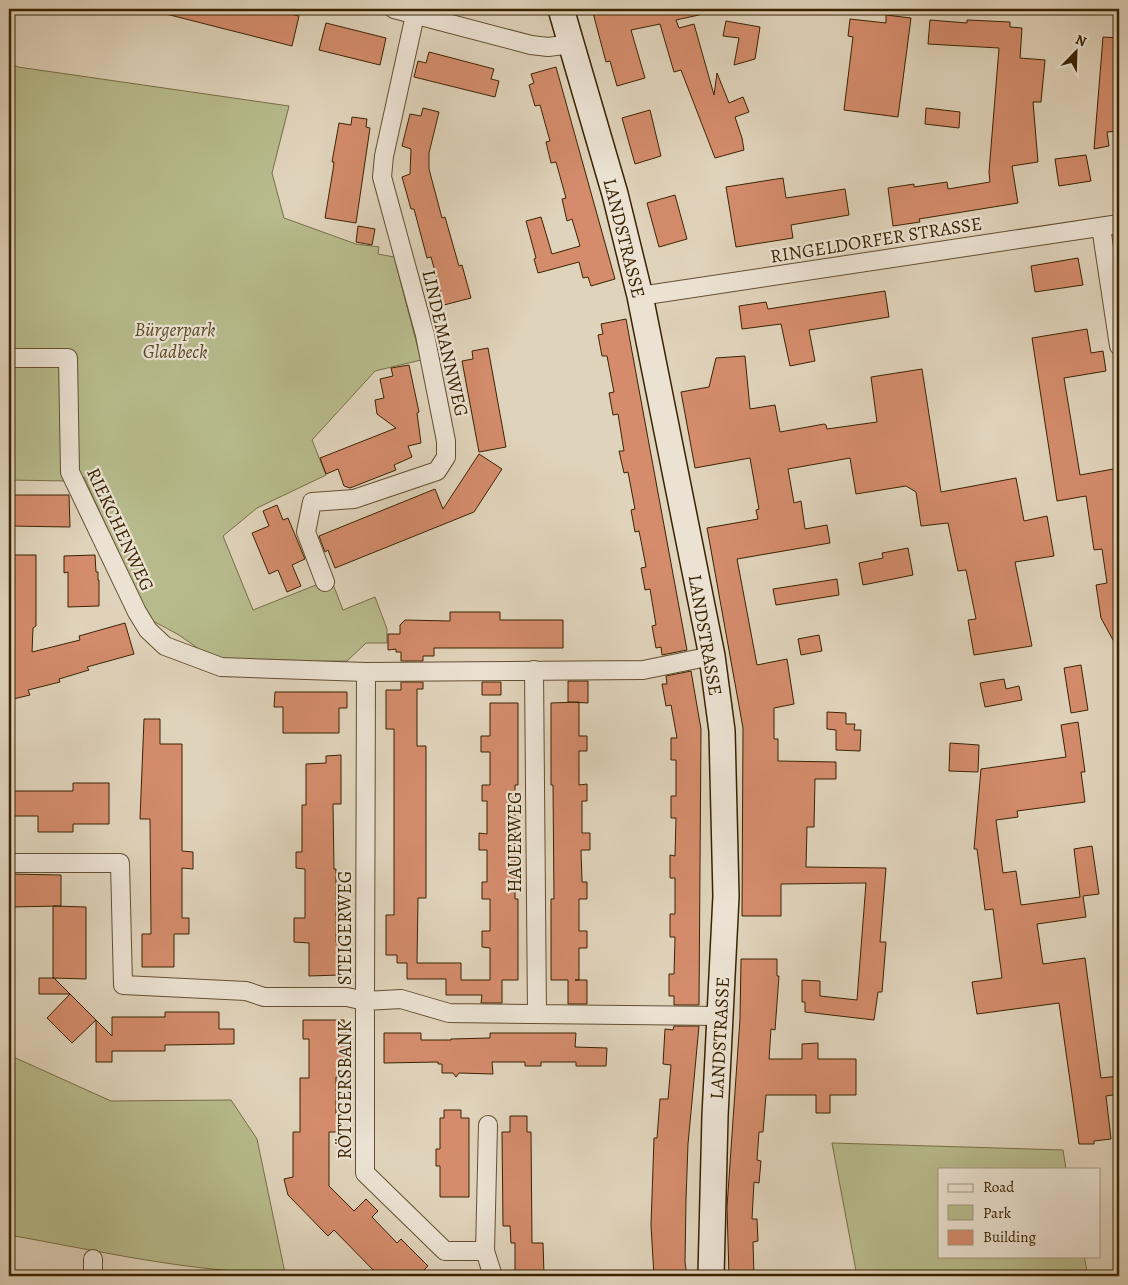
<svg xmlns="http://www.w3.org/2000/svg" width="1128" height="1285" font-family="Alegreya,serif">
  <rect width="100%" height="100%" fill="#e0d3bb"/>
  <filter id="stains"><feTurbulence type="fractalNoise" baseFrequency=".004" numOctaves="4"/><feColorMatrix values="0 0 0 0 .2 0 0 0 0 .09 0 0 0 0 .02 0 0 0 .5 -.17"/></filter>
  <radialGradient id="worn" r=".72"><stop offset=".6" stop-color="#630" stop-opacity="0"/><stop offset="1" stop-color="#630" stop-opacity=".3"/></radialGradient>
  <!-- green -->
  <path fill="#b7bb8c" stroke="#786f46" d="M9,63L18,67L289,106L272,173L284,218L356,244L379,247L378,254L394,257L421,360L375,371L312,440L326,475L257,508L223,536L253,610L331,579L343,610L375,597L387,629V643H366L347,661L240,662L216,661L179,635L153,621L145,612L84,477L67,481L9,480Z
    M9,1055L111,1101L231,1100L257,1139L285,1273C192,1273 100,1251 9,1235Z
    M832,1143L1063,1150L1066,1169H939V1256H1084L1088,1276H857Z"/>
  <!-- building -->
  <path fill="#d48c6c" stroke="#3a2301" d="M167,9H268L299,16L292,46L166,14Z
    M592,9H698L699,15L676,20L679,28L694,24L714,95L717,73L729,103L743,97L749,112L735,117L742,138L744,150L715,158L681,70L674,72L660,24L631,30L645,78L617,86L610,61L606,62Z
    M886,15L911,18L898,117L844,110L853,37L848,36L850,19L886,23Z
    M930,20L967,23V20L1010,22V27L1022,28L1020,58L1045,60L1041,102H1033L1038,162L1012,166L1018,203L919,219L920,222L893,226L888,188L914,184V187L947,182L948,189L990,182L989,172L999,48L928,44Z
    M726,21L760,27L755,59L734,65L739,38L723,36Z
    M326,23L386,38L380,65L319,50Z
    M1103,37L1119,38V131L1107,132L1109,146L1094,149Z
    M429,52L494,69L491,79L499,81L495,97L414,77L418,61L426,63Z
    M556,67L615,279L591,286L588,277L583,278L579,262L538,273L534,259L536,258L526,221L541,217L552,254L580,246L572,219L567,221L562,199L566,198L556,162L551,163L546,142L550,141L540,105L535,106L529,85L534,83L531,74Z
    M423,108L439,112L429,153V169L442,218L445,217L459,266L462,265L471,298L444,305L431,257L427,258L414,209H411L402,177L410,174L411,149L402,146L410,114L421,116Z
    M926,108L960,112L959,128L925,124Z
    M650,110L661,156L635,164L622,118Z
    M352,117L367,119L366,127L370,128L356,223L325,218L333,170L334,162H332L339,123L351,125Z
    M1086,155L1091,181L1059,186L1055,159Z
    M783,178L786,198L845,189L849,215L791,225L793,238L736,247L726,187Z
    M675,195L687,239L659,247L647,203Z
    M358,226L375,229L372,245L356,242Z
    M1078,258L1083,285L1035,292L1031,266Z
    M885,291L889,317L809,330L815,361L790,366L781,324L742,329L739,306L766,302L768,309Z
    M626,319L687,650L662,655L661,647L656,648L652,626L656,625L650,589L645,590L641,568L646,567L642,546L639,531L635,532L631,510L635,509L628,472L624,473L619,451H624L618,414L613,415L609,393L614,392L607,356H602L598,335L603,334L601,324Z
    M1087,329L1091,353L1103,351L1106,371L1064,378L1080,475L1119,468V490L1114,491L1119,526V651L1101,618L1096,585L1107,583L1102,549L1094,550L1086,496L1057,501L1032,338Z
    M488,348L506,447L479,452L462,361L473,359L472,351Z
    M745,356L750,409L775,405L780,432L824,424L826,425L827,429L877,422L871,377L922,369L941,492L1016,478L1024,521L1047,516L1054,556L1015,562L1032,646L974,655L968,620L976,619L966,570L958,571L948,523L921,526L916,492L906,486L856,494L850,458L788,469L794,503L801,501L805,529L827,525L830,543L737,559L757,665L787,659L794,704L774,708V739H778V761L836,762V779H815L814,827H807L806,867L886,868L880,942H886L882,992H878L874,1020L805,1012V1002H802V980L820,981V996L857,1000L866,883L781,884V916H742L743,728L707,528L758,519L756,510L759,509L750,458L695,468L681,392L709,387L716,358Z
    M409,365L419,412L417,413L421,443L408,446L412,457L394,465L396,470L350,488L344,486L338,469L326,474L320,458L396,428L377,414L375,400L384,398L380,379L393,376L391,368Z
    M479,454L502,469L474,512L335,568L328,550L325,552L319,536L435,489L443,509Z
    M9,495H69L70,527L9,526Z
    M277,505L283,520L288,518L305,559L292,565L301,586L287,592L278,570L269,574L252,533L269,526L263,511Z
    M908,548L913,575L863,585L859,563L883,558L882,553Z
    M9,555H36V626L33,628L32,652L80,640L79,636L125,623L134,654L87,667L89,670L59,679L60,682L28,690L30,695L9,700Z
    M95,555L96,572H98V580H99V606L68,607V572L64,573V556Z
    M837,579L839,595L776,605L773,589Z
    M450,612H500V620H563V648H434V656H423V661H401V652H396V649L388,650V634H400V625L405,620L450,621Z
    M819,635L822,651L801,655L798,639Z
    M1081,665L1088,710L1071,713L1064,668Z
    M691,671L701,729L699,1005H674V996H669V974H674L675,937H670V914H675V878H670V855L675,856L676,818H671V796H676V760H671V738H677L671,705L666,706L662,684H667L666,676Z
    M1004,679L1006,689L1019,686L1022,700L985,707L980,683Z
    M568,681H588V703L568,702Z
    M401,682H423V689H417V746H426V898H418L417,963H461V980H490V948L482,947V931H490V899H482V882H487V850H479V833L487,834V801H482V785H490V752H481V736H490V703H518V785H515V899H518V980H502V1003H481L482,995H446V979H407V963H397V955H386V915H394V729H386V690H401Z
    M482,682H501V695H482Z
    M275,692H347V708H339V733H283V707H274Z
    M579,702V736H587V751H579V785L587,784V801H582V833H590V850H581L582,882H587V899H579V931H587V948H579V980H575H587V1004H568V980H551V899H554L553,785H551V703Z
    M827,712L846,713V724H855L854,730H861L860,751L836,750V730L827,729Z
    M144,719H160V744H182V851L193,852V869L182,868V918H189V934H174V967H142V934H151L150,819H140Z
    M1078,722L1085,772H1081L1085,802L1017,811L1018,817L996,820L1003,873L1016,871L1021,905L1080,897L1074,849L1092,846L1099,894L1083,896L1086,917L1037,924L1043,964L1085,958L1101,1078L1119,1076V1094L1106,1096L1111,1139L1094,1141V1144H1079L1059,1003L977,1014L972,982L1002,978L993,909L985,910L977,849H974L981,769L1066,757L1061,725Z
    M950,743L979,745L978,772L949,771Z
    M341,755V804H333L334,869H336V942H340V975L309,976V943L294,942V918H305V869L296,868V852H302V805H306V764L326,763V756Z
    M73,783H109V824H73V832H38V816H9V791H73Z
    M9,874L61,875V906L9,907Z
    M53,906L86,907V979L53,978Z
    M741,959H777V976H779L775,1030L771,1029L769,1059H802V1044L818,1043V1059H856V1095H830V1113H816V1095H766L763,1132H759L757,1160L761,1161L759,1183L754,1182L752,1219H757L758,1241L753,1242L754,1276H729L727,1207L740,1019Z
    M39,978H54L70,994H39Z
    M70,994L96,1020L72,1043L47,1018Z
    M165,1012H219V1029H234V1044L165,1045V1051H112V1062H96V1020L112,1036V1017H165Z
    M303,1020H344L345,1032L350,1035V1043L345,1049V1059H342V1077H336V1115H341V1132H329V1186L354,1211L366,1199L378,1211L372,1217L397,1243L401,1239L428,1266L418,1276H379L334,1230L328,1236L288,1195L284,1179L293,1177V1132H300V1078H309V1039H303Z
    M674,1026H699L688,1144L686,1200L685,1262L687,1276H654L651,1225L654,1138H657L660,1099H668L671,1065L663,1064L665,1029L673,1030Z
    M384,1033H421V1040H451V1039L490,1038V1033H576L575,1047L607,1048L606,1066H576V1062H541V1066H525V1062H492L493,1074L459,1073L456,1077L453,1073H442V1064H438V1062L384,1063Z
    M444,1110H461V1118H469V1197H440V1166H436V1149H440V1118H444Z
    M510,1116H527V1132H531L532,1243H543L544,1274H537V1276H520V1274H515V1243H511L510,1226H503L502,1132H510Z"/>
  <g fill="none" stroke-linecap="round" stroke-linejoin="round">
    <!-- street casing -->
    <g stroke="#644f30" stroke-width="20">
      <path id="street" d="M394,9L531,45L548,47L572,44
        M1101,227L1119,346
        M640,296L1119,224
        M9,358H68L70,472L137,612L148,630L165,646L221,667L366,672L643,670L712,656
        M325,582L306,532L312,502L354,499L437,471L446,457V441L425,335L382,177L384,156L415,15
        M534,670L537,1014
        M9,863H120L123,985L246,991L264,997H347L365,1001L366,672
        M488,1125L485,1251H445L365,1173V1001L401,999L449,1013L720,1016
        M485,1251L493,1276
        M93,1259V1276"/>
    </g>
    <!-- secondary casing -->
    <g stroke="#3a2301" stroke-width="28">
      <path id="secondary" d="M561,9L615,194L640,296L712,656L722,731L726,896L715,1116L711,1276"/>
    </g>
    <!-- street -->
    <use href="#street" stroke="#ebe2d3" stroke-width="18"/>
    <!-- secondary -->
    <use href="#secondary" stroke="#ebe2d3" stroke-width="25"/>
  </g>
  <g text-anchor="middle" stroke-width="4.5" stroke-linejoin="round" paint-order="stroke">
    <!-- street labels -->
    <g font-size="19" fill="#3a2301" stroke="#ebe2d3">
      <text transform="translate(625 238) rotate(76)" y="7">LANDSTRASSE</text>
      <text transform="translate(876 239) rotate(-9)" y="7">RINGELDORFER STRASSE</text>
      <text transform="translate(446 343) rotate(77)" y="7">LINDEMANNWEG</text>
      <text transform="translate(121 529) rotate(65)" y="7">RIEKCHENWEG</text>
      <text transform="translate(706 635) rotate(80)" y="7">LANDSTRASSE</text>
      <text transform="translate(514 842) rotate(-90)" y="7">HAUERWEG</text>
      <text transform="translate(344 928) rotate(-90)" y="7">STEIGERWEG</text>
      <text transform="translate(719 1038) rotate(-87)" y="7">LANDSTRASSE</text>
      <text transform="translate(344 1090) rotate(-90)" y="7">RÖTTGERSBANK</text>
    </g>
    <!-- park labels -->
    <g font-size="19" font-style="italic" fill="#594924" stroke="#ebe2d3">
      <text x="175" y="336">Bürgerpark<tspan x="175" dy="22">Gladbeck</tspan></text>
    </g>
  </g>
  <!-- margin -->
  <rect width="1128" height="1285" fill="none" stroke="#e0d3bb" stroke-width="30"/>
  <rect x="10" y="10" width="1108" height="1265" fill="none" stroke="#3a2301" stroke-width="2.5"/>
  <rect x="15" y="15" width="1098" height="1255" fill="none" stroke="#3a2301"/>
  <!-- legend -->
  <rect x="938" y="1168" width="162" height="90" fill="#ebe2d3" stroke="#a4967f"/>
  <rect x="948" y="1184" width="25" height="8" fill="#ebe2d3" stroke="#a4967f"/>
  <text x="983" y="1192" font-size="15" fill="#3a2301">Road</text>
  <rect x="948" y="1205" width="25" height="15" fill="#b7bb8c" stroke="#a4967f"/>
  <text x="983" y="1218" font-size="15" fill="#3a2301">Park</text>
  <rect x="948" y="1230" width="25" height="15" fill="#d48c6c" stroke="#a4967f"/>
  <text x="983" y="1242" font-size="15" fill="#3a2301">Building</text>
  <!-- north arrow -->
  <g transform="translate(1076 52) rotate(23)" stroke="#ebe2d3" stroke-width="4" paint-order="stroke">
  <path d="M0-4L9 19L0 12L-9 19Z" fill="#3a2301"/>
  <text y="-8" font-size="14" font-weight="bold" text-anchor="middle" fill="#3a2301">N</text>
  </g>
  <rect width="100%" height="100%" filter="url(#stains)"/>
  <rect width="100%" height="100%" fill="url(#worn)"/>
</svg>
